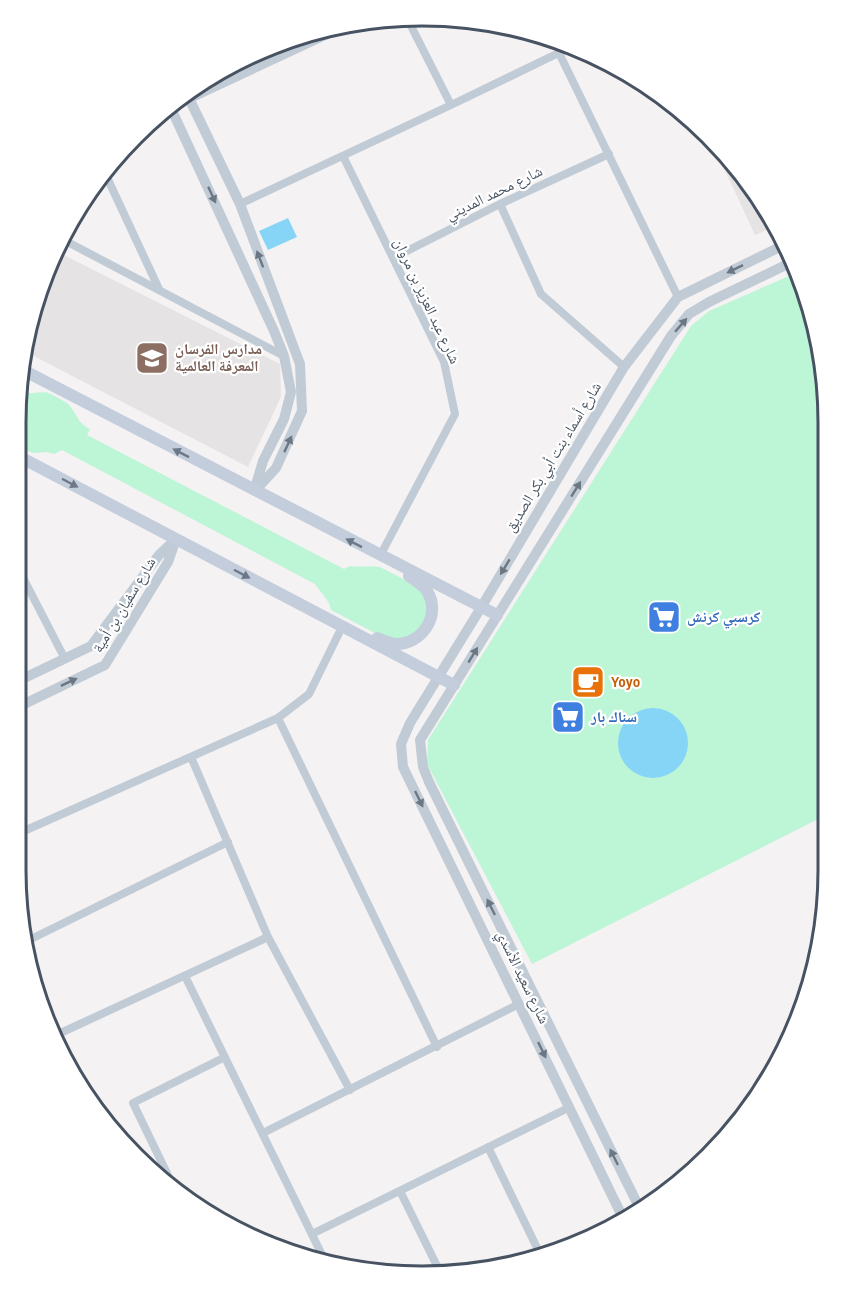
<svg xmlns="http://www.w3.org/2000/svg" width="844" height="1291" font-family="'Archivo Narrow','Noto Naskh Arabic',sans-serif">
  <rect width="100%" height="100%" fill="#f4f2f2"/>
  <!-- education -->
  <path fill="#e5e3e4" d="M709,136L745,175L777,225L755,235Z
    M54,250L280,364L281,397L248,467L24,351Z"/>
  <!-- green -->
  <path fill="#bdf5d7" d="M798,272L815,317L828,396L826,815L532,964L427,764L428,740L691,326L709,311Z
    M18,391C30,397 40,389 51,394C56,397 63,400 68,404C78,414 76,422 90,429L87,435L344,569L350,566C361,568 370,565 380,567C398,577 435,590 428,617C426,623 421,629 418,634L392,642L331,610L329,603L315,584L62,450L54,454L47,452L33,453L18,447Z"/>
  <!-- water -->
  <path fill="#86d5f6" d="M288,218L297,237L268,250L259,231Z
    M618 743a35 35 0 1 1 70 0a35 35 0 1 1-70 0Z"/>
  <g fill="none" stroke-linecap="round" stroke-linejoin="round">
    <!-- minor -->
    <path stroke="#c1cbd5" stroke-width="8" d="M406,16L451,105
      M559,53L678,297
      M190,99L353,23
      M343,156L444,362L455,414L380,556
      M104,171L159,289
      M240,204L451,105L573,46
      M500,204L541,294L624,367
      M60,238L284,356
      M393,258L500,204L609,154
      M17,566L65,659
      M278,718L437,1047
      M191,757L268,937L350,1090
      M15,835L278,718L309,694L342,627
      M27,941L228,842
      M185,976L324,1259
      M54,1036L268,937
      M263,1133L519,1004
      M488,1147L540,1254
      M400,1191L440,1272
      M177,1194L133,1103L225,1057
      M312,1234L570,1107"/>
    <!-- tertiary -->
    <path stroke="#c1cbd5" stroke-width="10" d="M186,92L240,204L300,364L302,411L276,468L255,491
      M169,104L274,331L284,356L291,392L284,419L263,461L255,488
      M16,682L91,646L159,555L174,541
      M16,708L105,665L168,562L176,539
      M640,1209L429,782L423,767L420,740L671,336L689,314L709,302L794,261
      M625,1222L403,767L401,744L410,723L482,606L624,367L678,297L788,243"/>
    <!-- secondary -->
    <path stroke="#c3cddc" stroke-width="12" d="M19,368L497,615
      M18,456L454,685
      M377,638C383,640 389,643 395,644C422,645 442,615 427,591C423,585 415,580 409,576"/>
  </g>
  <!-- one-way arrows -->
  <defs><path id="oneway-solid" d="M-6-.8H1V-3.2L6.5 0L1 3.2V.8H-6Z" transform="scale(1.5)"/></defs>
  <g fill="#6c7784">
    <use href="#oneway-solid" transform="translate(212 195) rotate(65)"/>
    <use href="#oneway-solid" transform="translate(260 259) rotate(-111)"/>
    <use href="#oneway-solid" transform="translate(735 269) rotate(154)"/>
    <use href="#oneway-solid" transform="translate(681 325) rotate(-49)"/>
    <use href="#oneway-solid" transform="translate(288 444) rotate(-65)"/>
    <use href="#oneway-solid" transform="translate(576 489) rotate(-58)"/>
    <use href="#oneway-solid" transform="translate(505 567) rotate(121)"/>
    <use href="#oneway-solid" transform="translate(473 655) rotate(-59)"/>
    <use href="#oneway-solid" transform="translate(69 682) rotate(-25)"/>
    <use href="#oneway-solid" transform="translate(419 799) rotate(64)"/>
    <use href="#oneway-solid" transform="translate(491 907) rotate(-116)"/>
    <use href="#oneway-solid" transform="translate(542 1050) rotate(64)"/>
    <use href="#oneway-solid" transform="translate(614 1157) rotate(-116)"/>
  </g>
  <g fill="#6c7887">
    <use href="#oneway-solid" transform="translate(181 453) rotate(-153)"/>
    <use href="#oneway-solid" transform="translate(70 483) rotate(28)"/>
    <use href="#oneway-solid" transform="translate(354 543) rotate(-153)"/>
    <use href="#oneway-solid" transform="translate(242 574) rotate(28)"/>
  </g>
  <!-- icons -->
  <defs>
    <g id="school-square" transform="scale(1.725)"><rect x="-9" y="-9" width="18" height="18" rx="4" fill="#8d6e63" stroke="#fff"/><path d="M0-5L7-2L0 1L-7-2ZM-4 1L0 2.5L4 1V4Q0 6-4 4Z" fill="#fff"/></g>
    <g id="supermarket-square" transform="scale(1.725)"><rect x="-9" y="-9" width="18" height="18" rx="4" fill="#3f7fe0" stroke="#fff"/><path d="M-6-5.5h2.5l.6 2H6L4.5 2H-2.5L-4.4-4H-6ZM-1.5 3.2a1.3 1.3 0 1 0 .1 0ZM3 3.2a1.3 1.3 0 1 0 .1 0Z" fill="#fff"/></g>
    <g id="cafe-square" transform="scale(1.725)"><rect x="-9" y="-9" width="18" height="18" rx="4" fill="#e8710a" stroke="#fff"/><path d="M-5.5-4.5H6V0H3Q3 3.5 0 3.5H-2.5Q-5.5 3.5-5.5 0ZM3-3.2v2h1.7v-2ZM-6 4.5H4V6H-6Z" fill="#fff"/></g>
  </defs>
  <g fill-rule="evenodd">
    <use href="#school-square" x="152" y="358"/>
    <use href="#supermarket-square" x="664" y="617"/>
    <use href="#cafe-square" x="588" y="682"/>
    <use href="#supermarket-square" x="568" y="717"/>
  </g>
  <g text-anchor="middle" stroke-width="4.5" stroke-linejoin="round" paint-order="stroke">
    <!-- street labels -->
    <g font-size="15" fill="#475362" stroke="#fff">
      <text transform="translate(494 193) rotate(-26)" y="5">شارع محمد المديني</text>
      <text transform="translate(427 301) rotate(65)" y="5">شارع عبد العزيز بن مروان</text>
      <text transform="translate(553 457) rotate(-59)" y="5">شارع أسماء بنت أبي بكر الصديق</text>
      <text transform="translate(124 605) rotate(-59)" y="5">شارع سفيان بن أمية</text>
      <text transform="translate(523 977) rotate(64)" y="5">شارع سعيد الأسدي</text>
    </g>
    <!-- education labels -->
    <g font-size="15" font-weight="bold" fill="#785e54" stroke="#fff" text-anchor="start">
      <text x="175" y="354">مدارس الفرسان<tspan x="175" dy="17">المعرفة العالمية</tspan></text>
    </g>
    <!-- shop labels -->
    <g font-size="15" font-weight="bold" fill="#366cbe" stroke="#fff" text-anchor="start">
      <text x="687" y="622">كرسبي كرنش</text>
      <text x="591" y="722">سناك بار</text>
    </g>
    <!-- food labels -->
    <g font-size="15" font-weight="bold" fill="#c56008" stroke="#fff" text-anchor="start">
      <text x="611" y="687">Yoyo</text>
    </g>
  </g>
  <!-- crop -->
  <path d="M0 0H844V1291H0ZM422 26H422A396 396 0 0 1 818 422V870A396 396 0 0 1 422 1266H422A396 396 0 0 1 26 870V422A396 396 0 0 1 422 26Z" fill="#fff" fill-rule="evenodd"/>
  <path fill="none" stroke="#475362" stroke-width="3" d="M422 26H422A396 396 0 0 1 818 422V870A396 396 0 0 1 422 1266H422A396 396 0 0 1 26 870V422A396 396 0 0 1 422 26Z"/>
</svg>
